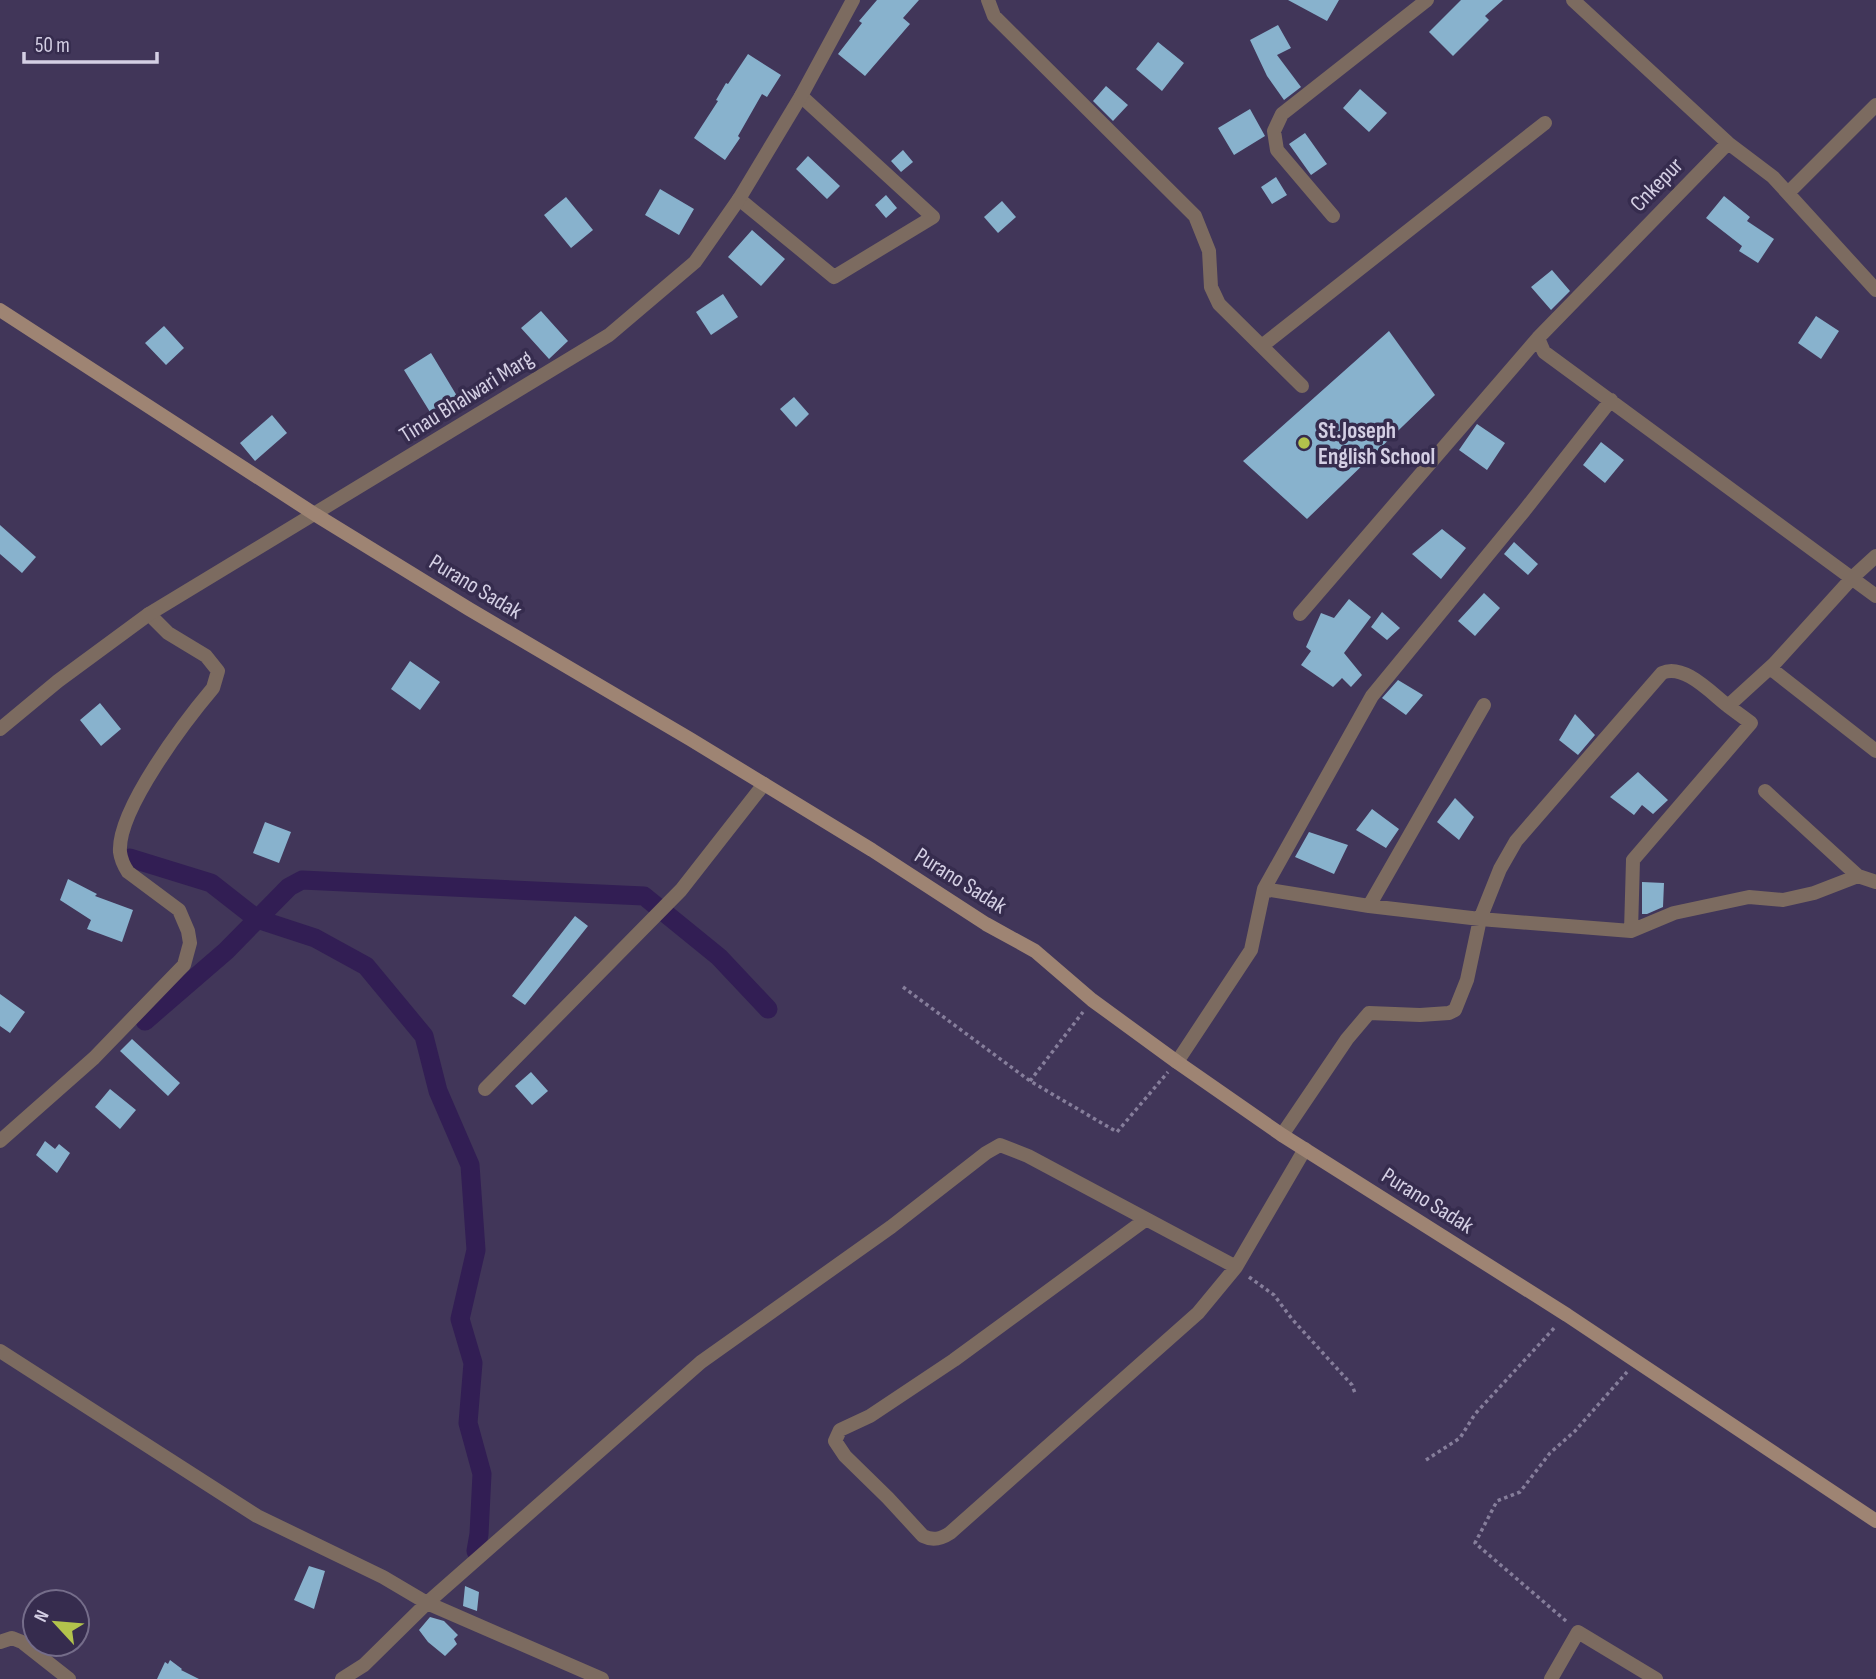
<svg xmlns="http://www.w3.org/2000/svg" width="1876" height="1679" font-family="'Sofia Sans Condensed',sans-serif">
  <rect width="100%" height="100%" fill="#413659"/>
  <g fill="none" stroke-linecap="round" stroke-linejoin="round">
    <!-- canal -->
    <path stroke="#321e54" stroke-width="19" d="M130,858L211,883L257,919L315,938L366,966L424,1036L438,1091L470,1165L476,1250L460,1319L473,1363L468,1423L482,1474L479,1534L476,1551
      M145,1021L226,951L289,887L302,880L644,896L719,957L768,1009"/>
  </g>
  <!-- building -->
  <path fill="#88b2cd" d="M877,0H919L903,18L910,24L865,76L838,54L862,23L859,21Z
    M1288,0H1339L1327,21Z
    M1461,0H1503L1485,16L1489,20L1453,56L1429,32Z
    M1278,25L1291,48L1277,55L1301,87L1284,100L1267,76L1250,40Z
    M1158,42L1184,63L1162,91L1136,69Z
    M748,54L781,75L767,97L762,94L738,136L740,138L725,160L694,138L718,101L716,100L726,83L728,84Z
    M1106,86L1128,105L1113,121L1093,101Z
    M1360,89L1387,113L1369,132L1343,108Z
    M1250,109L1265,136L1234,155L1218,128Z
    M1305,133L1327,164L1311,175L1289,144Z
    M903,150L913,162L901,172L891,161Z
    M808,156L840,186L827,199L796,169Z
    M1276,177L1287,195L1272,204L1261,187Z
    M660,189L694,209L679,235L645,215Z
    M886,195L897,208L886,218L875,205Z
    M1724,196L1750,217L1747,221L1774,239L1758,263L1739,251L1742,246L1706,218Z
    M566,197L593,230L571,248L544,215Z
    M1002,201L1016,217L998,233L984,217Z
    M752,230L785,259L761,286L728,257Z
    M1552,270L1570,291L1551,310L1531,287Z
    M723,294L738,317L711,335L696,312Z
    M541,311L568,341L549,359L521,328Z
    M1816,316L1839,331L1821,359L1798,343Z
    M164,326L184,348L166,365L145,343Z
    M1389,331L1435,395L1307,519L1243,461Z
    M431,353L457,396L430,412L404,370Z
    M794,397L809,414L796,427L780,409Z
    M272,415L287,433L255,461L240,443Z
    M1477,424L1505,443L1487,470L1459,450Z
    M1601,442L1624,460L1605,483L1583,465Z
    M0,525L36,557L22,573L0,554Z
    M1442,529L1466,548L1441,579L1412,554Z
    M1514,542L1538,564L1528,575L1504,554Z
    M1484,593L1500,608L1475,636L1458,621Z
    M1349,599L1371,617L1344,653L1362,675L1351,687L1342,678L1333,687L1301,665L1311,651L1306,647L1321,613L1334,618Z
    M1382,612L1400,628L1387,640L1371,627Z
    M410,661L440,682L420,710L391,689Z
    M1398,680L1423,695L1406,715L1382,698Z
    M100,703L121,729L101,746L80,720Z
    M1575,714L1595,735L1578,755L1559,740Z
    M1638,772L1668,800L1653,814L1642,805L1634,815L1610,797Z
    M1455,798L1474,817L1459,840L1437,822Z
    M1372,809L1399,829L1386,848L1356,830Z
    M265,822L291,832L279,863L253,853Z
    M1309,832L1348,845L1334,874L1295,857Z
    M68,879L97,894L95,896L133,910L122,942L87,929L91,920L60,900Z
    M1642,882L1664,883L1663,907L1647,914H1642Z
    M575,916L588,926L525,1005L512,996Z
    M0,994L25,1012L10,1033L0,1026Z
    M132,1039L180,1083L168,1096L120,1051Z
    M531,1072L548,1091L532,1105L515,1086Z
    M110,1089L136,1110L120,1129L95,1107Z
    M45,1141L55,1149L59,1144L70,1153L57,1173L36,1155Z
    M309,1566L325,1571L314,1609L294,1600Z
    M465,1586L479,1592L477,1611L463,1606Z
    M430,1617L444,1621L458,1635L454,1639L457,1644L445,1656L428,1642L419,1630Z
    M170,1660L182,1669L181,1670L199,1679H157L165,1662L168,1664Z"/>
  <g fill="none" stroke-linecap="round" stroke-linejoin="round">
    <!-- path -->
    <path stroke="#867e9b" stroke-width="3.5" stroke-dasharray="3.5 3.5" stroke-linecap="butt" d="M903,987L1030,1081L1117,1132L1168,1072
      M1030,1081L1083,1012
      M1249,1277L1274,1295L1292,1319L1352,1385L1355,1393
      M1426,1460L1460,1438L1475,1414L1556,1326
      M1566,1621L1475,1543L1497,1501L1520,1492L1550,1453L1575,1431L1627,1372"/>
    <!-- minor -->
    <path stroke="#7c6b60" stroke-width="14" d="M988,0L994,16L1195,216L1209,251L1211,287L1219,304L1302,386
      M1573,0L1728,143L1773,177L1876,290
      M1728,143L1538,338L1544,352L1876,596
      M1788,193L1876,105
      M739,199L834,277L933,217L801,96
      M1333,216L1277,150L1274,131L1282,114L1427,0
      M1263,345L1545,123
      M1300,614L1538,338
      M1770,668L1876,751
      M1765,791L1858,876
      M1264,889L1369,906L1480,919L1631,931L1674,913L1749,897L1783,900L1814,893L1858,876L1876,882
      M1369,906L1484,705
      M1631,931L1633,860L1751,723L1728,706
      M1177,1062L1251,950L1264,889L1372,696L1524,511L1611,400
      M485,1089L681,890L764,784
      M1282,1135L1347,1039L1369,1013L1420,1015L1449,1013L1455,1010L1467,980L1480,919L1500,869L1516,841L1662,673C1684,663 1711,693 1728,706L1774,664L1853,577L1876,556
      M0,1141L94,1058L184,965L190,943L188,931L179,910L128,872C124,866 121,860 120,852C117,810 186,720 213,688L218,671L206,656L168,633L149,614
      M1145,1220L954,1360L870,1416L840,1430L835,1441L845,1456L888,1498L923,1536C933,1541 941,1539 950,1533L1198,1313L1236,1267L1305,1149
      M0,1351L257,1516L383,1577L427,1603L602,1679
      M0,1642L12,1638L22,1642L69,1679
      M342,1679L364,1665L427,1603L701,1362L891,1227L986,1153L1000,1145L1028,1156L1236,1267
      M1551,1679L1578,1632L1656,1679"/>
    <!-- tertiary -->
    <path stroke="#7c6b60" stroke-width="14" d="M0,729L58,681L149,614L609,335L695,262L739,199L801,96L853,0"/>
    <!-- secondary -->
    <path stroke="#9e8473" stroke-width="14" d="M0,310L316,515L469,609L690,739L872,850L986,924L1035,951L1092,1000L1177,1062L1282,1135L1567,1315L1876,1521"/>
  </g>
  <!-- markers -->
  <circle fill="#b2c34c" stroke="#362c4e" stroke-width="2.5" cx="1304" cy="443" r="7"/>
  <g text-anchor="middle" stroke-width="7" stroke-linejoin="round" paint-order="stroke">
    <!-- street labels -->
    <g font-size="23" fill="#d4cfe4" stroke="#362c4e">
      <text transform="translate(1656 184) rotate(-46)" y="8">Cnkepur</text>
      <text transform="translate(466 396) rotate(-32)" y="8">Tinau Bhalwari Marg</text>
      <text transform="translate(476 586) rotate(31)" y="8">Purano Sadak</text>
      <text transform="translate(961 880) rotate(32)" y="8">Purano Sadak</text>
      <text transform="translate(1428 1200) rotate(32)" y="8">Purano Sadak</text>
    </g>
    <!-- poi labels -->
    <g font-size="23" font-weight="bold" fill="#d4cfe4" stroke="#362c4e" text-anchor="start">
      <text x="1318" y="438">St.Joseph<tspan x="1318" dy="26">English School</tspan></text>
    </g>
  </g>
  <!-- north arrow -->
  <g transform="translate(56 1623) rotate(296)"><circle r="33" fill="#362c4e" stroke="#756d8a" stroke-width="2"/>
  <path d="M0-5L12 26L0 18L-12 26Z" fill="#b2c34c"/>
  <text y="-10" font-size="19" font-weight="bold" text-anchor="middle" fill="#d4cfe4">N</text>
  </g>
  <!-- scale -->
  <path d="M24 52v10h133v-10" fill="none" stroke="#d4cfe4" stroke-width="3.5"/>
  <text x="35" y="52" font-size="21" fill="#d4cfe4" stroke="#362c4e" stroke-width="5" paint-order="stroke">50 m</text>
</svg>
